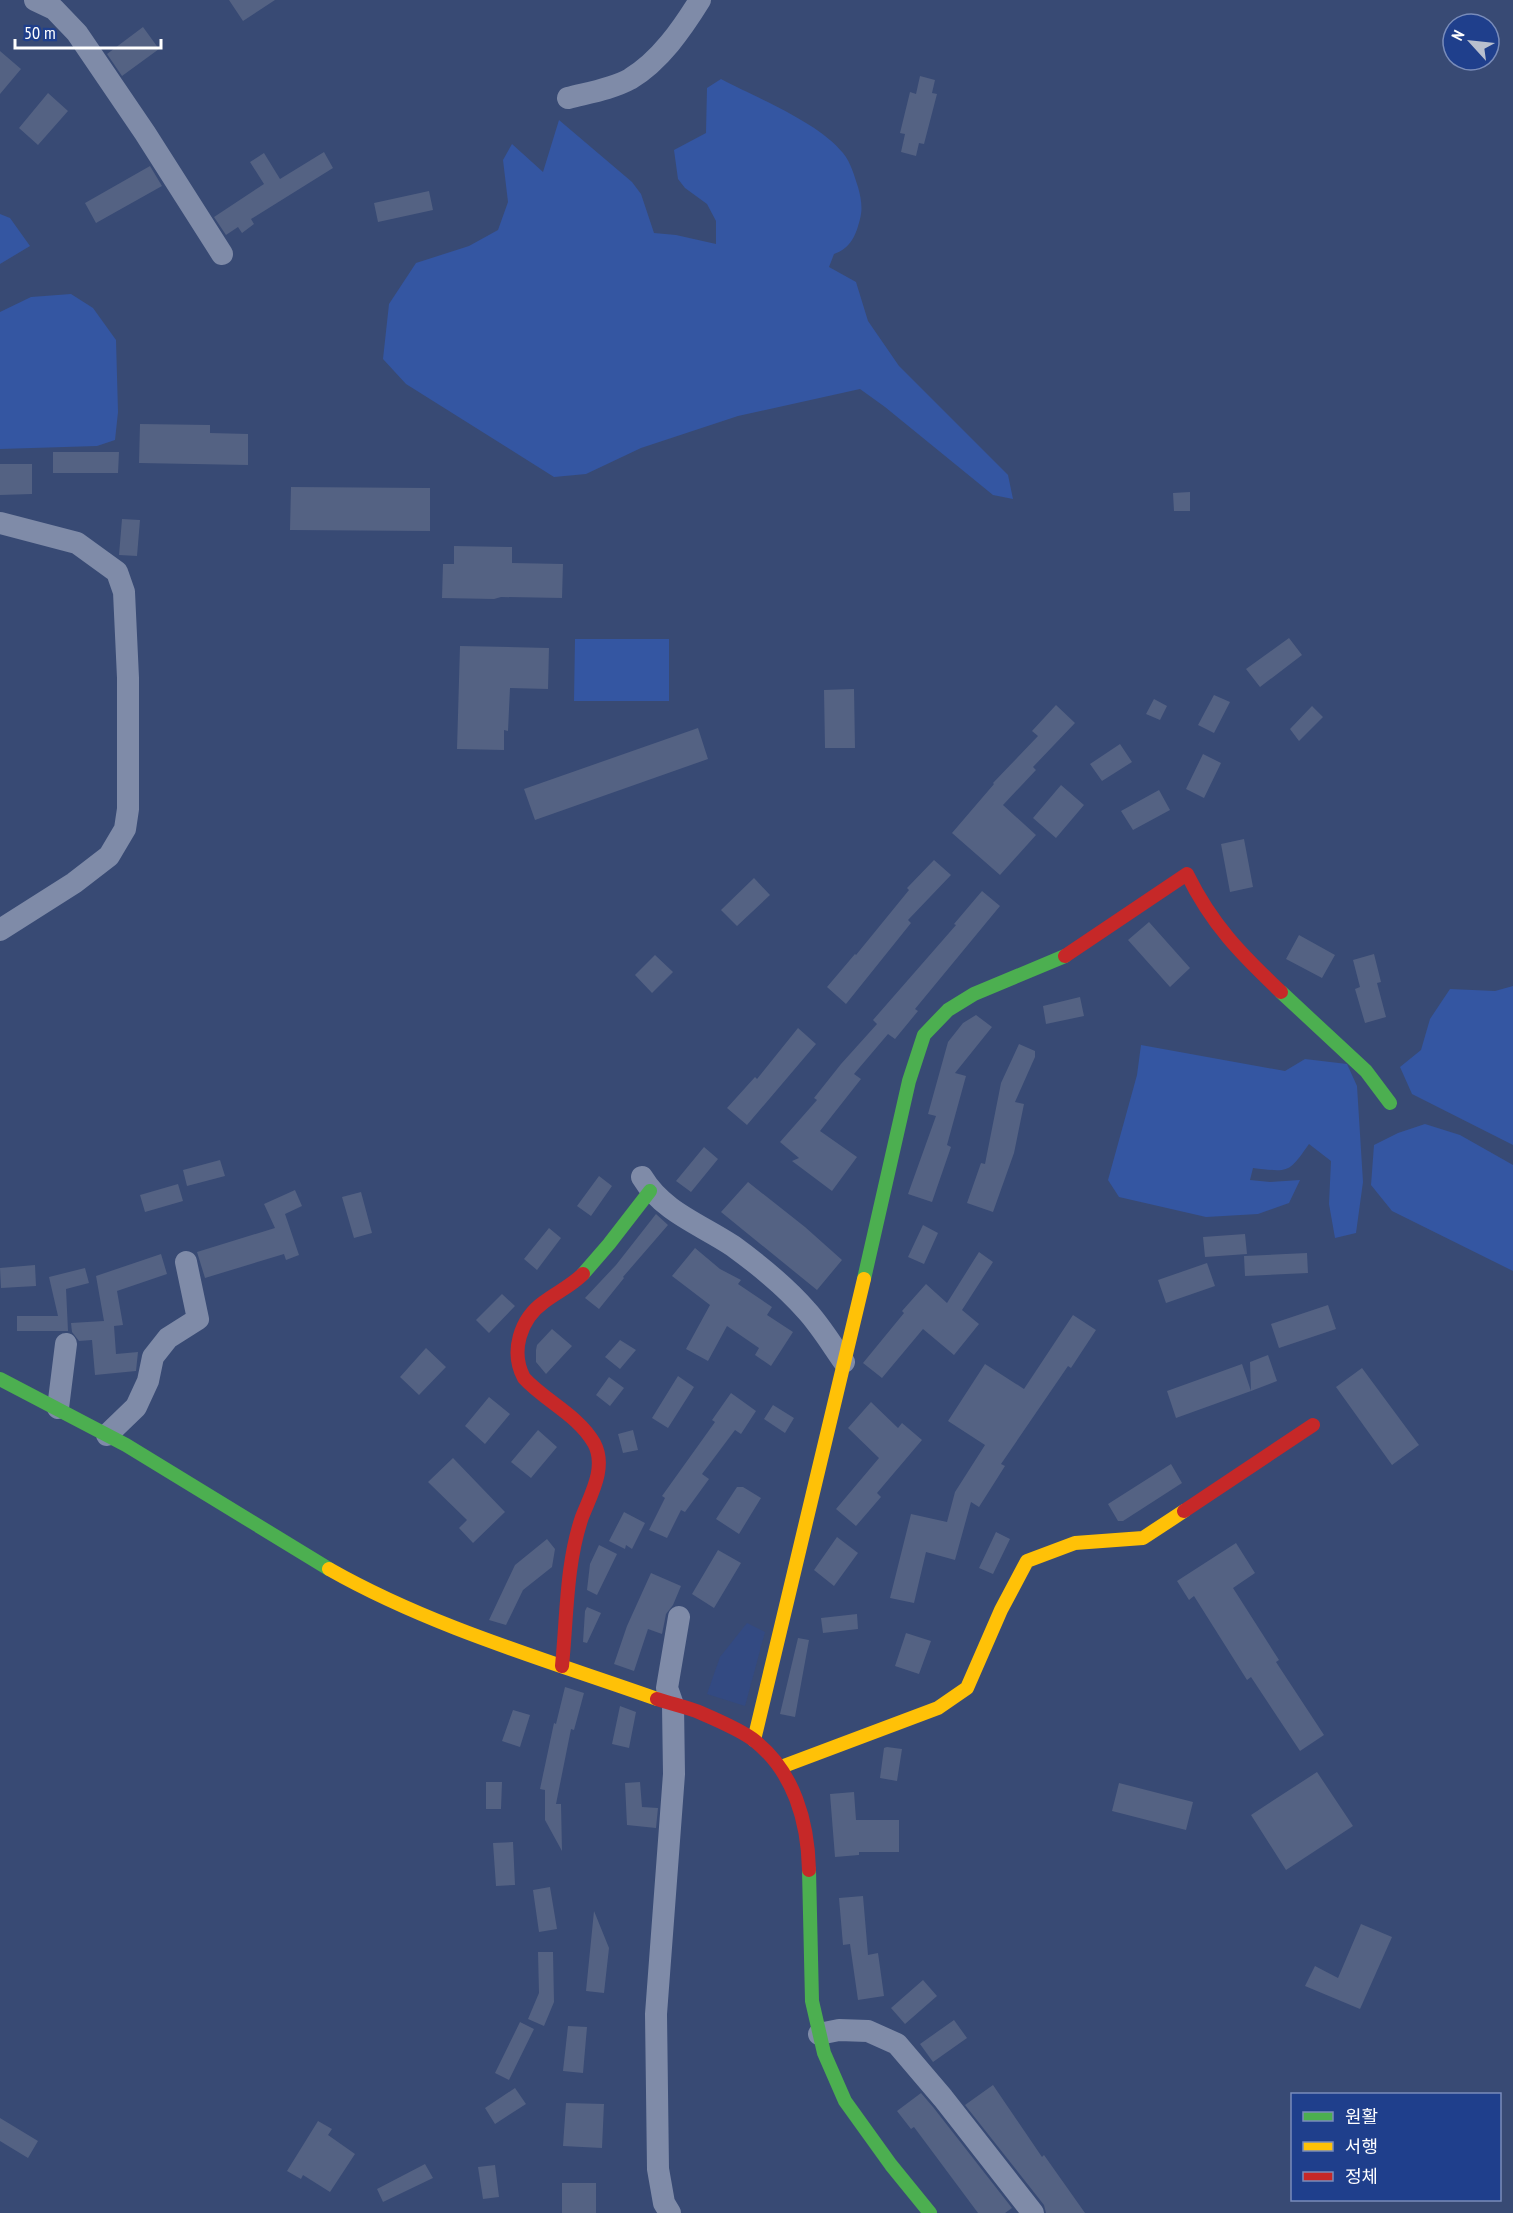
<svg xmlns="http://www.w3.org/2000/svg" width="1513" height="2213" font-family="'PT Sans Narrow','Noto Sans KR',sans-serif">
  <rect width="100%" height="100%" fill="#384a74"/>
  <!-- green -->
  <path fill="#3456a2" d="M721,79C757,98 818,122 843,153C851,163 854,175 858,187C861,198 863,208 860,219C856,235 851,248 834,254L829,267L856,282L868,321L899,366L1008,475L1013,499L993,495L885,407L860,389L738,416L641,448L586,474L554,477L406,384L383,359L389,304L416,263L469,246L498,230L508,202L503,160L512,144L543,172L559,120L632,182L641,194L654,233L676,235L716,244V221L707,204L685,188L678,179L674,150L706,133L707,88Z
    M0,214L10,218L30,246L0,264Z
    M71,294L93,308L116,340L118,412L115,440L97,446L0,449V312L31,297Z
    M575,639H669V701H574Z
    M1513,986V1145L1412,1094L1400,1067L1421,1050L1430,1019L1450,989L1495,991Z
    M1141,1045L1285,1071L1305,1059L1347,1064L1357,1086L1363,1182L1356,1233L1335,1238L1329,1204L1331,1161L1309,1144C1288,1174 1289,1172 1253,1168L1250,1180L1270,1182L1300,1180L1289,1203L1258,1214L1206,1217L1119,1197L1108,1180L1137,1075Z
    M1425,1124L1460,1135L1513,1165V1271L1392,1211L1371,1185L1374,1145L1398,1133Z"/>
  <!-- water -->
  <path fill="#334a82" d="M747,1623L765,1632L745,1706L707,1694L720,1657Z"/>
  <!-- building -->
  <path fill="#546283" d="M229,0H275L243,21Z
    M143,27L159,49L122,76L107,54Z
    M0,51L21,69L0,94Z
    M920,76L935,80L932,93L937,94L924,144L919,143L916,156L901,152L905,134L900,133L910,92L916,94Z
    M48,93L68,111L38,145L19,128Z
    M324,152L333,168L251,219L254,224L242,233L238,227L226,235L214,217L264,184L250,162L264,153L280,179Z
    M150,166L162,186L96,223L85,203Z
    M429,191L433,210L378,222L374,203Z
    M140,424L210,425V433L248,434V465L139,463Z
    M53,452H119L118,473H53Z
    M0,464H32V494L0,495Z
    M291,487L430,488V531L290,530Z
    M1190,492V511H1174L1173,493Z
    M122,519L140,520L137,556L119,555Z
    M454,546L512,547V563L563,564L562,598L501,597L494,599L442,598L443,564H454Z
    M1289,638L1302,655L1260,687L1246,669Z
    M460,646L549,648L548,689L510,688L508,731L504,730V750L457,749Z
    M854,689L855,748H825L824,690Z
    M1214,695L1230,702L1214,733L1198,725Z
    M1154,699L1167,706L1160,720L1146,714Z
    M1056,705L1075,723L1033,767L1036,770L1003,805L1036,835L1000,875L952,833L994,784L993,783L1038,736L1032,731Z
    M1312,706L1323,717L1299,741L1290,729Z
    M698,728L708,759L535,820L524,789Z
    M1120,744L1132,762L1102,781L1090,764Z
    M1203,754L1221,763L1204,798L1186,789Z
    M1061,785L1084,805L1056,838L1033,818Z
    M1159,790L1170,810L1133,830L1121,811Z
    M1244,839L1253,887L1230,892L1221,844Z
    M934,860L951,875L908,920L911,923L846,1004L827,987L855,954L856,955L909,890L907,888Z
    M754,878L770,895L737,926L721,910Z
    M982,891L1000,906L915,1009L918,1011L895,1039L888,1034L854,1074L861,1079L820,1131L857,1157L832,1191L792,1161L799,1158L780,1142L817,1100L814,1098L841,1064L877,1024L873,1020L956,925L954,924Z
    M1149,922L1190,968L1170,987L1128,940Z
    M1299,935L1335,955L1322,978L1286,959Z
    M1374,954L1381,982L1377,983L1386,1017L1365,1023L1355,989L1360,987L1353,960Z
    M655,955L673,972L652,993L635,975Z
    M1080,997L1084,1016L1046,1024L1043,1006Z
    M976,1015L992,1027L955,1073L966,1076L947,1145L951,1147L932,1202L908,1194L936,1116L928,1114L948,1042L963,1023Z
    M798,1028L816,1044L747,1125L727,1108L755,1077L757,1079Z
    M1019,1044L1035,1051V1057L1015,1102L1024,1104L1014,1153L993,1212L967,1203L981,1163L985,1164L1001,1083Z
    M704,1147L718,1159L691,1192L676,1181Z
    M220,1160L225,1176L187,1186L183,1170Z
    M599,1176L612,1186L591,1216L577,1206Z
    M748,1182L805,1227L842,1260L817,1290L721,1212Z
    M178,1184L183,1201L145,1212L140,1195Z
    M295,1190L302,1206L285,1214L299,1255L286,1260L284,1254L205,1278L197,1252L275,1228L264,1204Z
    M361,1192L372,1233L354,1238L342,1197Z
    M656,1214L668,1225L623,1277L624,1278L599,1309L585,1298L616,1265Z
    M923,1225L938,1233L924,1264L908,1257Z
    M549,1228L561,1238L537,1270L524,1259Z
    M1245,1234L1247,1254L1205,1257L1203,1237Z
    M695,1248L720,1269L741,1280L738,1284L772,1307L767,1315L793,1332L771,1366L755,1355L759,1348L727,1326L708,1361L686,1349L710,1305L672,1276Z
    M979,1252L993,1262L962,1310L979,1324L954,1355L923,1329L882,1378L863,1363L904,1313L902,1311L926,1284L947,1303Z
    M1307,1253L1308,1273L1245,1276L1244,1256Z
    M161,1254L167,1274L117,1291L123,1325L114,1326L116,1354L138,1352L136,1371L95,1375L92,1340L79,1341L72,1332L71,1323L104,1321L96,1276Z
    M1207,1263L1215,1286L1166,1303L1158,1280Z
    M35,1265L36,1286L1,1288L0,1268Z
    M85,1268L89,1283L66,1289L68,1331H17V1316H58L49,1277Z
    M502,1294L515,1306L489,1333L476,1320Z
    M1328,1305L1336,1329L1279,1348L1271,1324Z
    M1073,1315L1096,1330L1071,1368L1068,1366L1001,1464L1005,1466L979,1507L971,1502L955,1560L926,1552L914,1603L890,1598L911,1514L947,1522L955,1492L985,1445L948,1421L985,1364L1024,1389Z
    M552,1329L572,1346L546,1374L536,1362V1350L537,1345Z
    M620,1340L636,1350L620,1369L605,1357Z
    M426,1348L446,1367L419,1395L400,1377Z
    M1268,1355L1277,1381L1251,1391L1250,1362Z
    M1242,1364L1251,1391L1176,1418L1167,1391Z
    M1362,1368L1419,1445L1392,1465L1336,1387Z
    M678,1376L694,1387L668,1428L652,1418Z
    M609,1377L624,1388L610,1406L596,1395Z
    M731,1393L756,1411L741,1434L735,1430L702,1474L709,1479L685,1512L681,1510L667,1538L649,1530L665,1498L662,1496L715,1422L712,1420Z
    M489,1397L510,1414L485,1444L465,1426Z
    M871,1402L898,1428L902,1423L922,1440L877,1493L881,1497L856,1526L836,1509L879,1458L848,1428Z
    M773,1405L794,1418L785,1433L764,1419Z
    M538,1430L557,1447L531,1478L511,1462Z
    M633,1430L638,1450L623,1453L618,1434Z
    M453,1458L505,1512L473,1543L459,1528L467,1520L428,1482Z
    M1171,1464L1182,1483L1123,1521H1118L1108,1504Z
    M737,1487H743L761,1498L739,1534L716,1519Z
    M624,1512L645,1523L632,1549L626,1545L625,1549L609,1541Z
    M996,1532L1010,1539L993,1574L979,1568Z
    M837,1537L858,1553L834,1586L814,1570Z
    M547,1539L555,1549L552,1567L523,1590L506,1625L489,1620L515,1565Z
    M1236,1543L1255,1573L1233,1588L1279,1660L1276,1662L1324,1735L1300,1751L1251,1677L1247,1680L1194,1596L1189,1600L1177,1581Z
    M599,1545L617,1554L597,1595L587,1590L590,1564Z
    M718,1550L741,1563L714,1608L692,1594Z
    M651,1573L681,1586L673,1605L666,1614L662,1634L648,1629L634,1671L614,1664L627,1626Z
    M587,1607L601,1613L587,1643L583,1642L585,1611Z
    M857,1614L858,1629L823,1633L821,1618Z
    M906,1633L931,1641L919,1674L895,1666Z
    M798,1638L809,1640L795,1717L780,1714Z
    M565,1687L584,1693L574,1730L571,1729L556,1804H561L562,1851L545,1820V1790L540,1789L554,1723L556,1724Z
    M620,1706L636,1712L629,1748L612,1744Z
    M513,1710L530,1715L520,1747L502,1741Z
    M887,1747L902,1749L897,1781L880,1778L884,1748Z
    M1317,1772L1353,1826L1286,1870L1251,1815Z
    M486,1782H502L501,1809H486Z
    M640,1782L642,1807L658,1808L656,1828L627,1825L625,1783Z
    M1119,1783L1193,1802L1186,1830L1112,1811Z
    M854,1792L856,1820H899V1852H859V1855L835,1857L830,1794Z
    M513,1842L515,1885L496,1886L493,1843Z
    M550,1887L557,1929L539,1932L533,1890Z
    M863,1896L868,1955L878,1953L884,1996L858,2000L850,1944L843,1945L839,1898Z
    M594,1911L609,1948L604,1993L586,1991Z
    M1361,1924L1392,1937L1360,2009L1305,1986L1315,1966L1338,1978Z
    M538,1952H553L554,2002L544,2026L528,2019L539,1993Z
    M923,1980L937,1996L905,2024L891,2008Z
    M954,2020L967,2038L933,2062L920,2044Z
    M520,2022L534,2029L509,2080L495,2073Z
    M568,2026L587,2027L583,2073L563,2071Z
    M993,2085L1042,2157L1044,2155L1085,2213H1046L1044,2205L965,2105Z
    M515,2088L526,2104L495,2124L485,2108Z
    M921,2093L933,2107L1012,2208L1005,2213H978L914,2127L911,2129L897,2111Z
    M566,2103L604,2104L602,2148L563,2146Z
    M0,2118L38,2141L28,2158L0,2141Z
    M318,2121L332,2129L328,2135L355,2154L330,2192L303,2175L301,2179L287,2171Z
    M425,2164L433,2178L383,2202L377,2189Z
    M495,2165L499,2197L483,2199L478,2167Z
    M562,2183H596V2213H562Z"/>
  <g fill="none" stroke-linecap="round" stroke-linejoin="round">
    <!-- street -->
    <path stroke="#7f8ba8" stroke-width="22" d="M35,0L54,9L77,33L145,133L222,254
      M568,98C587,93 612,89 630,79C660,61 682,29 700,0
      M0,523L77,543L117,572L124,592L128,678V809L125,829L109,856L74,883L0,930
      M642,1177C663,1212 700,1224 733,1246C759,1265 785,1286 806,1310C820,1325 832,1345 844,1362
      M58,1408L66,1344
      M107,1435L136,1407L148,1381L153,1357L168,1338L198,1319L186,1262
      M819,2034L839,2030L868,2031L897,2044L943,2098L1033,2213
      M670,2213L664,2203L658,2169L656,2014L674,1774L673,1705L667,1688L679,1617"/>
    <!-- fast -->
    <path stroke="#4caf50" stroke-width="14" d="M1281,992L1366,1071L1390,1103
      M583,1274L609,1244L650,1191
      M864,1279L909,1081L924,1035L948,1010L974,994L1065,956
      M0,1379L126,1445L329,1569
      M809,1870L812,2001L824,2053L845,2101L891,2165L930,2213"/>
    <!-- slow -->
    <path stroke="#ffc107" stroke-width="14" d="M329,1569C431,1627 547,1660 657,1699
      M754,1740L864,1279
      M781,1767L938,1708L967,1688L1001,1610L1027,1561L1075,1543L1143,1538L1184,1511"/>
    <!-- jam -->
    <path stroke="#c62828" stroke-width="14" d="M1065,956L1187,874C1212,925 1241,954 1281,992
      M1184,1511L1313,1425
      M562,1666C567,1616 566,1564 582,1517C591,1494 607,1467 594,1443C578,1415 545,1401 524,1378C510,1352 520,1319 544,1302C557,1292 571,1286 583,1274
      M657,1699C671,1704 687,1707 701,1713C715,1719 744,1732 755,1741C794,1772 808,1822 809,1870"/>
  </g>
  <!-- legend -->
  <rect x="1291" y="2093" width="210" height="108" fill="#1f3f8c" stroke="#798cba" stroke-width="1.5"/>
  <rect x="1303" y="2112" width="30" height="9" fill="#4caf50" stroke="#798cba" stroke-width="1.5"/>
  <text x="1345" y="2123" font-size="18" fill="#ffffff">원활</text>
  <rect x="1303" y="2142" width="30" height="9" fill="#ffc107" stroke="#798cba" stroke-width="1.5"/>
  <text x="1345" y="2153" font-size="18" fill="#ffffff">서행</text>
  <rect x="1303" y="2172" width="30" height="9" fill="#c62828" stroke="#798cba" stroke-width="1.5"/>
  <text x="1345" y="2183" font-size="18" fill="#ffffff">정체</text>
  <!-- north arrow -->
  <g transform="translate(1471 42) rotate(297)"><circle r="28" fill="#1f3f8c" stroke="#798cba" stroke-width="1.5"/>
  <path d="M0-4.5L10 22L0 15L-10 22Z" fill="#b9c0ce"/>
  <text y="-9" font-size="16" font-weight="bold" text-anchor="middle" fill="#ffffff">N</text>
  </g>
  <!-- scale -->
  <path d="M15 39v9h146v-9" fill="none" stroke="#ffffff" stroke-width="3"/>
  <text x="24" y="39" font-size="18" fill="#ffffff" stroke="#1f3f8c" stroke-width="4.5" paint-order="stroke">50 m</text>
</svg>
